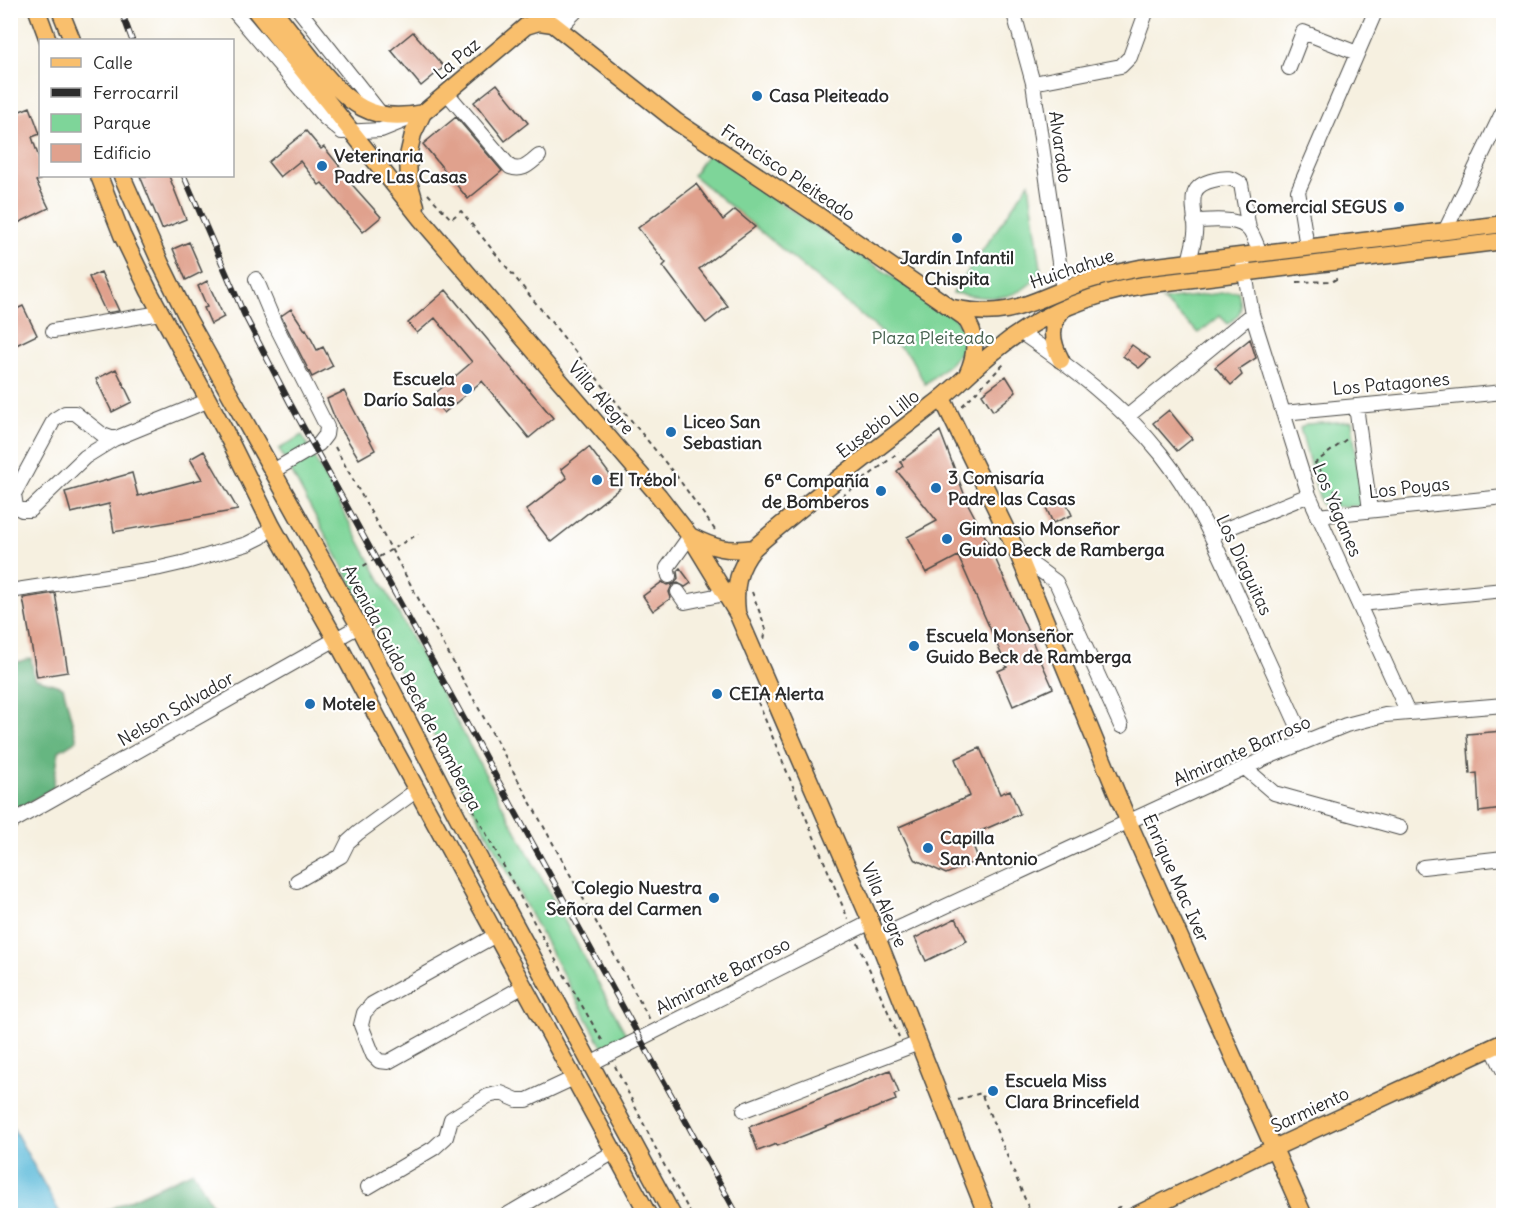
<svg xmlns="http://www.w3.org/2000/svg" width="1514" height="1226" font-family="Delius,sans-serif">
  <rect width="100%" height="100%" fill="#fff"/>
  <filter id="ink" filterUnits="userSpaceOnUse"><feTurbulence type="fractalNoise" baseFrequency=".0167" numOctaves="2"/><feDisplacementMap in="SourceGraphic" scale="12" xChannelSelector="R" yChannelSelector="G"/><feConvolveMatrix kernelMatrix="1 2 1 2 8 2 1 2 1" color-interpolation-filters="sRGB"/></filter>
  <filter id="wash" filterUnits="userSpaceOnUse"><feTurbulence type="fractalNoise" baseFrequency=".008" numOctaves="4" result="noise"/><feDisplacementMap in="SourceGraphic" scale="24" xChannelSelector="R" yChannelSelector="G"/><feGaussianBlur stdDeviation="1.35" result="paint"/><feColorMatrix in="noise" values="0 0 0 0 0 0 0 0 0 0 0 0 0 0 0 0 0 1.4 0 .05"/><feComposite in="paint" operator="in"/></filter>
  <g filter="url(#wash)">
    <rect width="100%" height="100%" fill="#f6f0e0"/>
    <!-- green -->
    <path fill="#7ed599" stroke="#548062" stroke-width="1.5" d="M709,152L777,201L951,315C984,344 948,364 925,384L909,355L693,175Z
      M1029,183L1041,268C1038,273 1034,280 1030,284C1007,304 980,297 953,293Z
      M1238,291C1242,309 1244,312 1228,324L1220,316L1199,333L1162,300Z
      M1352,421L1362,506L1325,507L1321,504L1300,428L1306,424Z
      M302,435L629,1040L605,1052L279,449Z"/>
    <!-- forest -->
    <path fill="#66b681" stroke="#487056" stroke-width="1.5" d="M31,658L34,678L63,687L77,740L59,751L53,788L11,813V664Z
      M193,1171L218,1215H97Z"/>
    <!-- water -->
    <path fill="#5ab9d9" stroke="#427282" stroke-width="1.5" d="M10,1124H11L61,1215H11Z"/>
    <g id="blocks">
      <!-- building -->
      <path fill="#e0a18d" d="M413,32L444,67L421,86L391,50Z
        M497,84L528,123L505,141L474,102Z
        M30,107L40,134L32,137L40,161V180L36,181L49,208L10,227V115Z
        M456,117L502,171L468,199L423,144Z
        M306,131L321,149L324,147L341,168L339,170L381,217L363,232L322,183L319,185L300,161L280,177L268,162Z
        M140,176H169L186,219L162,229Z
        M696,184L723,220L735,210L755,227L699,269L728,306L706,323L663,266L666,263L638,228Z
        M189,242L202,272L186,280L173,249Z
        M101,272L119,311L106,313L89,277Z
        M207,281L224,317L211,324L204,308L207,307L198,286Z
        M446,290L553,418L529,438L482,381L444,413L431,397L472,362L435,318L417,333L408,323Z
        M23,306L37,335L10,348V312Z
        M291,309L305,330L306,329L317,350L323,347L333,366L312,377L281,316Z
        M1250,339L1256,358L1239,369L1242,375L1231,385L1215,367Z
        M1132,345L1150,358L1139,368L1123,356Z
        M116,369L132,402L112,412L96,379Z
        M1006,376L1016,392L993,411L982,394Z
        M344,391L375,450L359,459L336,421L327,399Z
        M1169,410L1192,439L1177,451L1153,423Z
        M940,431L968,504L987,540L1053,688L1013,706L998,671L1007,667L958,556L926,573L907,537L937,521L897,471L903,466L900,462Z
        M589,447L620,488L551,542L526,510L567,478L561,469Z
        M204,451L238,510L114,532L109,504L71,513L65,492L132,473L138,496L202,479L190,459Z
        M1063,495L1072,515L1053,523L1044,503Z
        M680,568L691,583L685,587L678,583L672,585L669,592L671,598L653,611L643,596L662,582L667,585L675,583L678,578L677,571Z
        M55,593L68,672L37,677L23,598Z
        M1503,731V809L1479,812L1477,773L1470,774L1467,734Z
        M980,748L1000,794L1010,790L1020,814L969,836L979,860L946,874L914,859L899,827L970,796L955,759Z
        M956,918L967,941L926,961L915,938Z
        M890,1070L899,1093L894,1095L896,1100L777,1146L776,1144L758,1151L749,1127Z"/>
    </g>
  </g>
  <g filter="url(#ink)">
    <use href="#blocks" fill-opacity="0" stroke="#494946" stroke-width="1.5"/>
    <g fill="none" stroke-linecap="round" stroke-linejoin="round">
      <!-- minor casing -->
      <g stroke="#494946" stroke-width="16">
        <path id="minor" d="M233,10L324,117L342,132L381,130L416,116
          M299,10L381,114
          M557,10L560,27L577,10
          M1013,10L1033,83L1063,290
          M1289,68L1303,32L1357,53
          M1033,83L1121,66L1130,57L1147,10
          M447,93L510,167C523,172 529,164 539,156
          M1194,221C1210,221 1239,216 1250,231C1254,237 1257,246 1260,253
          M1445,231L1504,109
          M1307,247L1298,191L1376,10
          M1242,256L1252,314L1309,495L1408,713
          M1189,262C1191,253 1194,243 1195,234C1198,211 1181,187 1214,180C1226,177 1232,177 1241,184L1249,229
          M256,279L275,324L327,427L326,435L319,444L273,471
          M53,331L160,313
          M1020,332C1071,367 1122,405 1161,454C1195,497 1217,547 1239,597C1261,645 1283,694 1305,742
          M1356,406L1370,510
          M1283,413L1504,392
          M1128,416L1252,314
          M114,439L85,457L30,510H22L16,507L14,494L54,420L65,413H75L103,435L114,439L207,401
          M1317,516L1504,497
          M1211,535L1309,495
          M1018,554L1056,582L1121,726
          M669,576L667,568L690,536
          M10,591L160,568L186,562L247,544L261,537L272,526
          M678,592L685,602L725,594
          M1359,604L1504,590
          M1245,768L1274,793L1400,828
          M10,823L359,626
          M1423,867L1504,858
          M297,881L341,856L348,842L358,833L417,790
          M496,935L372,1004L364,1013L361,1025L373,1055L379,1061L388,1062L524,986
          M877,938L1268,757L1346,725L1385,715L1504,705
          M1492,1047L1504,1072
          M592,1063L871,922
          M744,1110L919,1043
          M368,1187L434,1148L446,1137L451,1119L488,1096L501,1093L517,1100H527L574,1078
          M505,1216L614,1152"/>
      </g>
      <!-- major casing -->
      <g stroke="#494946" stroke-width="19">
        <path id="major" d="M37,10L48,40
          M60,10L72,40
          M255,10L421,219L659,496L690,536L737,613L871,922L987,1216
          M274,10C288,29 303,47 317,65C349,104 370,124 423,113
          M99,176L122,235L149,291L225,431L272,526L335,638L389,739L649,1216
          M122,176L161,264L188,319L359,626L470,841L673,1216
          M416,206L409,182L408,156L413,134L423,113L526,26L539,22L553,24L677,122L819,216L964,317C979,335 976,355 967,375
          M953,308C1011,320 1030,301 1081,283C1100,276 1120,272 1140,268L1504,224
          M1061,360C1051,341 1049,326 1063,309
          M942,398L1018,554L1129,823L1304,1216
          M690,536C714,548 727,552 754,548
          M737,612C734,586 738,568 754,548C811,498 873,452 933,405C955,389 973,368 995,351C1038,315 1089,294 1144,285L1504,241
          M1134,1216L1274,1148L1504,1042"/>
      </g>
      <!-- path -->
      <path stroke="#494946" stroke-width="2" stroke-dasharray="4.5 4.5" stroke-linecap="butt" d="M428,194L451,219L461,211L678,478L715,530
        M1297,282L1333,281L1338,278
        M962,406L1004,364
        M335,447L650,1020
        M1342,501L1315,463L1348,438
        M835,502L899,452
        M348,575L418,534
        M752,592L766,629L764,640
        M758,702L848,919
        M447,761L535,924L603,1042
        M858,943L899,1037
        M615,1066L661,1159L692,1216
        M958,1100L981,1093L1032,1216
        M1100,1216L1123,1205"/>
      <!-- minor -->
      <use href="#minor" stroke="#fff" stroke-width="14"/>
      <!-- major -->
      <use href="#major" stroke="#f9bf6d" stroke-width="16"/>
      <!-- rail casing -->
      <g stroke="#2b2b2b" stroke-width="6">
        <path id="rail" d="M121,10L132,40
          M184,176L244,314L290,403L738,1216"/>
      </g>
      <!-- rail -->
      <use href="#rail" stroke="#fff" stroke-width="4" stroke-dasharray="11" stroke-linecap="butt"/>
    </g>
  </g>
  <!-- markers -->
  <g fill="#1f6fb2" stroke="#fff" stroke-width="2">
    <circle cx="757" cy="96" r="6"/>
    <circle cx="322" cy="166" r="6"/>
    <circle cx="1399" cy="207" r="6"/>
    <circle cx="957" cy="238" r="6"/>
    <circle cx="467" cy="389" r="6"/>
    <circle cx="671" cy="432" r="6"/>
    <circle cx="597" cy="480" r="6"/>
    <circle cx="936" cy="488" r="6"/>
    <circle cx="881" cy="491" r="6"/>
    <circle cx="947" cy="539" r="6"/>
    <circle cx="914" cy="646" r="6"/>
    <circle cx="717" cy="694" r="6"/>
    <circle cx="310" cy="704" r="6"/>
    <circle cx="928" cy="848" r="6"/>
    <circle cx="714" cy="898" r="6"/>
    <circle cx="993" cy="1091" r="6"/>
  </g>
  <g text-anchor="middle" stroke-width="4.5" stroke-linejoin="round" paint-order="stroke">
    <!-- street labels -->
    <g font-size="18" fill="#2b2b2b" stroke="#fff">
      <text transform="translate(457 59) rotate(-40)" y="6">La Paz</text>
      <text transform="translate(1060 147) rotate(82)" y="6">Alvarado</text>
      <text transform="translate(788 173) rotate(34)" y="6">Francisco Pleiteado</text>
      <text transform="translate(1072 269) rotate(-19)" y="6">Huichahue</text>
      <text transform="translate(1391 384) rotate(-5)" y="6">Los Patagones</text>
      <text transform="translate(601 398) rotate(49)" y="6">Villa Alegre</text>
      <text transform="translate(878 424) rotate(-38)" y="6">Eusebio Lillo</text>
      <text transform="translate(1409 488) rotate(-6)" y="6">Los Poyas</text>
      <text transform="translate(1337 510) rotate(67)" y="6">Los Yaganes</text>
      <text transform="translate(1244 565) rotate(65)" y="6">Los Diaguitas</text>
      <text transform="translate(412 688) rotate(62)" y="6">Avenida Guido Beck de Ramberga</text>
      <text transform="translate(176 709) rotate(-30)" y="6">Nelson Salvador</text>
      <text transform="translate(1242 751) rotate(-24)" y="6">Almirante Barroso</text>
      <text transform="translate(1176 878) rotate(66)" y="6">Enrique Mac Iver</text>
      <text transform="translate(884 905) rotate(67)" y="6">Villa Alegre</text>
      <text transform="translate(723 976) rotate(-27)" y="6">Almirante Barroso</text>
      <text transform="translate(1310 1110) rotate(-25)" y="6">Sarmiento</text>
    </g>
    <!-- poi labels -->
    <g font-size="18" font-weight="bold" fill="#2b2b2b" stroke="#fff" text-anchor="start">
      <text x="769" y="102">Casa Pleiteado</text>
      <text x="334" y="162">Veterinaria<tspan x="334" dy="21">Padre Las Casas</tspan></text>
      <text x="1387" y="213" text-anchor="end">Comercial SEGUS</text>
      <text x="957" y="264" text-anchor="middle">Jardín Infantil<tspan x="957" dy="21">Chispita</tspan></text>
      <text x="455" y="385" text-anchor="end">Escuela<tspan x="455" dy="21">Darío Salas</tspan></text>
      <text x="683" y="428">Liceo San<tspan x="683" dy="21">Sebastian</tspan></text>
      <text x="948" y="484">3 Comisaría<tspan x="948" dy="21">Padre las Casas</tspan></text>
      <text x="609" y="486">El Trébol</text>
      <text x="869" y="487" text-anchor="end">6ª Compañía<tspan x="869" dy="21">de Bomberos</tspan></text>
      <text x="959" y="535">Gimnasio Monseñor<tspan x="959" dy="21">Guido Beck de Ramberga</tspan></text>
      <text x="926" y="642">Escuela Monseñor<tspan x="926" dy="21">Guido Beck de Ramberga</tspan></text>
      <text x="729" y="700">CEIA Alerta</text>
      <text x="322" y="710">Motele</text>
      <text x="940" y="844">Capilla<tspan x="940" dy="21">San Antonio</tspan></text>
      <text x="702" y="894" text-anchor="end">Colegio Nuestra<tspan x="702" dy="21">Señora del Carmen</tspan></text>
      <text x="1005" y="1087">Escuela Miss<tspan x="1005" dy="21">Clara Brincefield</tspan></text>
    </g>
    <!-- park labels -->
    <g font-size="18" fill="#445e4c" stroke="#fff">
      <text x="933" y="344">Plaza Pleiteado</text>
    </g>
  </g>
  <!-- margin -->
  <rect width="1514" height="1226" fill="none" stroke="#fff" stroke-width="36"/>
  <!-- legend -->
  <rect x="39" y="39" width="195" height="138" fill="#ffffff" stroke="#aaaaaa" stroke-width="1.5"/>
  <rect x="51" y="58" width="30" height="9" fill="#f9bf6d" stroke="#aaaaaa" stroke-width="1.5"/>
  <text x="93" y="69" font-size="18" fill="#2b2b2b">Calle</text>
  <rect x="51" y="88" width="30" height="9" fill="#2b2b2b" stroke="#aaaaaa" stroke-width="1.5"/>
  <text x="93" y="99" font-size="18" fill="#2b2b2b">Ferrocarril</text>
  <rect x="51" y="114" width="30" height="18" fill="#7ed599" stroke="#aaaaaa" stroke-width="1.5"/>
  <text x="93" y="129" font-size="18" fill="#2b2b2b">Parque</text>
  <rect x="51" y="144" width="30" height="18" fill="#e0a18d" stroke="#aaaaaa" stroke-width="1.5"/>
  <text x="93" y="159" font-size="18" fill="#2b2b2b">Edificio</text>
</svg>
